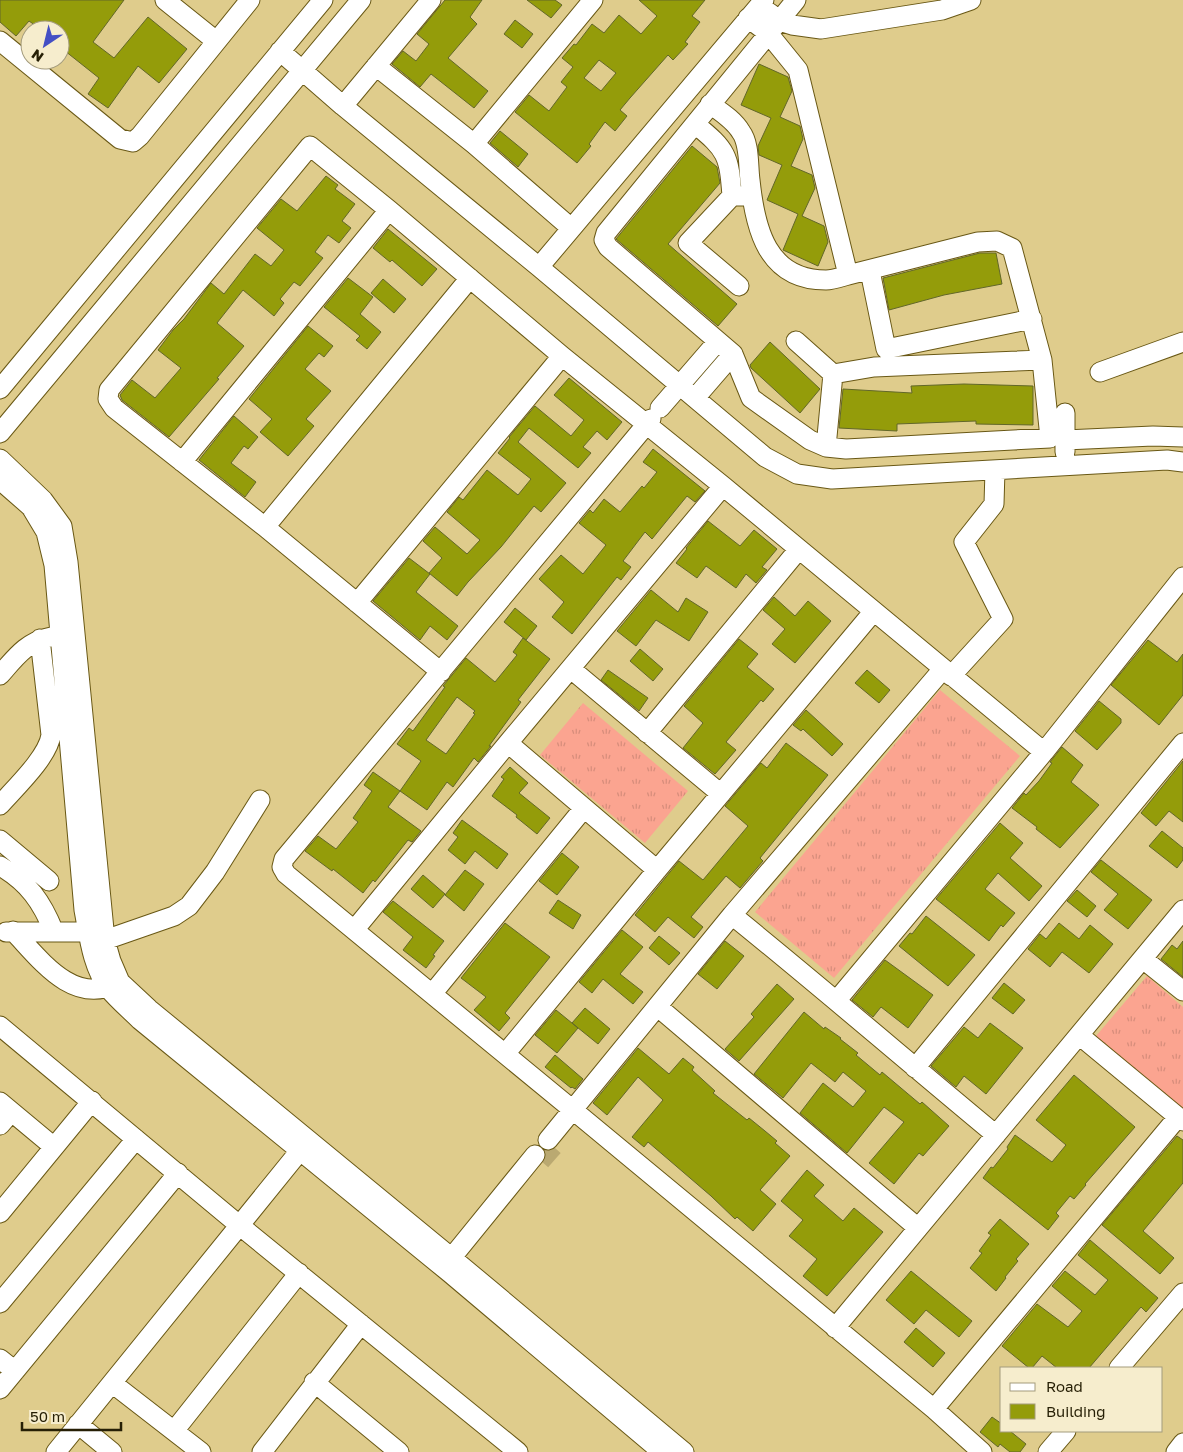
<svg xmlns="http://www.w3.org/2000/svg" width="1183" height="1452" font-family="'Golos Text',sans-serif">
  <defs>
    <pattern id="grass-tufts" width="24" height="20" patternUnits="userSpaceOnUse" patternTransform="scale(1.25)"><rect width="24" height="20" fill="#fba490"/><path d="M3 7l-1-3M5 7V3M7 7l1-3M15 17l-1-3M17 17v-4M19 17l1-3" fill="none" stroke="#d78d7b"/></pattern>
  </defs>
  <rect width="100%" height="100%" fill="#dfcc8c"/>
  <!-- grass -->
  <path fill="url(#grass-tufts)" d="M940,690L1020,756L834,978L755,912Z
    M583,703L688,791L645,843L540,755Z
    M1147,976L1183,1007V1109L1096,1036Z"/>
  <!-- building -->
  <path fill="#949c0a" stroke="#626729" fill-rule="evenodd" d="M0,0H124L93,42L114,58L148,17L187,49L159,83L138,66L108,108L88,94L99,78L60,47V30H42L29,21L16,36L0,22Z
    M445,0H482L470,17L477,24L448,58L488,91L474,108L431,74L420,87L392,64L403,51L416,61L429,44L417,34Z
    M527,0H555L562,5L551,18Z
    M639,0H705L692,16L700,22L685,42L688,44L673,60L668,55L630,98L620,110L627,116L615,131L605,122L589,144L591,146L577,163L515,112L529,95L549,111L567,87L561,82L573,67L562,58L574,44L576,45L592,24L604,33L619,15L641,34L657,16ZM599,60L616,73L601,91L584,78Z
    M515,20L533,34L522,48L504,34Z
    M759,64L788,77L792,91L780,117L800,126L803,139L791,166L812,175L815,188L802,216L824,226L828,242L818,266L783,250L798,214L767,200L782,165L759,155L758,146L771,118L741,105Z
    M500,131L528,154L518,167L490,143Z
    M692,146L717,167L720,183L668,244L737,304L718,326L616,239Z
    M326,176L338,185L335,189L355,204L342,221L351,228L339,243L328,235L315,252L323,258L300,286L294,282L280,299L284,303L274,316L243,290L217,323L244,346L217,378L219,379L169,437L122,400L120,395L132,380L155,398L181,368L158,350L173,330L184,319L211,283L224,294L255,254L271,266L284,250L257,228L281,199L297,211Z
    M388,229L437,269L422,286L392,260L390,262L373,248Z
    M980,253H996L1002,284L944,295L889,310L883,278Z
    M348,278L373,297L360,314L381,332L367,349L356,340L360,336L324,307Z
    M383,279L406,299L394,313L371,293Z
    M308,326L333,346L324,357L319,353L305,369L331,391L306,419L314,426L288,456L260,432L272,419L249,399Z
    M770,342L820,389L800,413L751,368L750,365Z
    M569,378L622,422L607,440L597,431L583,447L591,453L578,468L529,428L518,442L566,483L541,512L534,506L501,547L468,582L457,596L429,573L442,558L423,541L435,527L467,554L480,540L447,512L459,497L463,500L487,470L518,495L531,479L498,453L510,438L509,437L535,406L571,436L584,420L554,395Z
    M964,384L1033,386V425L976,424V421L897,424V431L839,428L843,389L912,393L911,386Z
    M234,416L258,437L248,449L244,446L231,463L256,482L245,497L199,460Z
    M653,449L705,491L695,502L687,496L652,539L645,532L623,561L631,567L621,580L617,577L572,634L552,617L564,602L539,579L561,555L583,574L606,545L579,523L590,510L593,513L604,499L620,512L642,486L644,488L657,472L643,462Z
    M708,521L740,546L754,530L777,549L762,567L767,570L756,583L746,574L736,588L706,566L697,578L676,563L687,549L686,548Z
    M409,558L430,574L416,592L458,626L447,640L430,626L420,640L373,601Z
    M651,590L678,612L686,598L708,612L689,641L656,620L636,646L617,631Z
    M774,597L795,616L808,601L831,621L795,663L772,644L785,629L763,610Z
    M515,608L537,626L526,640L504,622Z
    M523,638L550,659L518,700L521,702L489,746H491L478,762L474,758L453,787L447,782L427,810L400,791L421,761L397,744L409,728L413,731L445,687L443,686L466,658L495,682L517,655L513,652ZM457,697L475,711L473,713L475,714L446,754L426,740Z
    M739,639L758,654L747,667L774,689L763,702L761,700L726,742L736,750L715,774L683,748L703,723L684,706Z
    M1148,640L1177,662L1183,654V695L1159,725L1111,685Z
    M640,649L663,669L653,681L630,661Z
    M608,670L648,698L639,711L601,680Z
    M867,670L890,690L879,703L855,683Z
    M1099,701L1121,719V723L1097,750L1075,731Z
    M806,710L843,744L832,756L803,729L801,731L793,725Z
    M786,743L828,775L760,858L763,861L740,888L726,876L691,917L703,927L694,938L668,917L655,932L635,915L679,861L703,880L748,826L725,806L761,763L767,768Z
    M1062,747L1083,765L1071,782L1099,805L1060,848L1036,829L1037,827L1012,808L1024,793L1026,795L1039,781L1052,763L1050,762Z
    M1183,761V822L1169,811L1156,826L1141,813Z
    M510,767L528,783L519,793L550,818L537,834L516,817L517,815L492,796L504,779L501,777Z
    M373,772L400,791L388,807L421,831L412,842L408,840L375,882L373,880L363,893L333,869L332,871L305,851L318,836L336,849L358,822L353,818L372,791L364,785Z
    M462,820L508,854L497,869L475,851L465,864L448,850L458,837L453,833Z
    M1000,823L1023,843L1010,858L1042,886L1029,901L998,873L985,889L1015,913L1003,927L1001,925L989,941L936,899Z
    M1162,831L1183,848V860L1177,868L1149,846Z
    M562,853L579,867L557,895L539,881Z
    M1101,860L1152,900L1128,929L1104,910L1118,894L1091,872Z
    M465,870L484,884L464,911L445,895Z
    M423,875L445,894L433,908L411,889Z
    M1077,890L1096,906L1087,917L1067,901Z
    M558,900L581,915L573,929L549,913Z
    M393,901L444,941L433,955L435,956L426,968L403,950L413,937L383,912Z
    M926,916L975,955L948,986L899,946L910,933L912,934Z
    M505,923L550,957L505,1013L510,1018L499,1031L474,1010L486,997L461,978Z
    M1059,923L1079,939L1090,925L1113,944L1089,973L1062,952L1050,967L1028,949L1040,934L1046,939Z
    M622,930L643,947L620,974L643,992L633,1004L603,979L592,993L579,982Z
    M659,936L680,953L669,965L649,948Z
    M725,941L744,956L717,989L698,974Z
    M1183,941V977L1161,959L1172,945L1177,949Z
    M885,960L933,995L908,1028L881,1007L873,1017L852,1000Z
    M1004,983L1025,1000L1013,1014L992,998Z
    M777,984L794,999L739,1061L725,1049L754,1017L751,1014Z
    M585,1008L610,1029L598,1044L572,1023Z
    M556,1010L578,1028L557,1053L535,1035Z
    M804,1012L824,1029L825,1027L841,1038L840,1039L858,1053L856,1055L880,1075L882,1072L920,1104L922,1102L949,1126L923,1156L919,1153L894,1184L869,1163L904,1122L884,1107L847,1153L800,1113L823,1083L853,1107L866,1091L843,1072L835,1082L811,1063L783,1098L754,1074Z
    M990,1023L1023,1048L986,1094L964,1076L956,1087L931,1066L964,1027L978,1038Z
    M638,1048L669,1074L683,1058L694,1067L692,1070L715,1091L713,1093L747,1120L749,1118L765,1131L777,1141L775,1143L790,1156L760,1190L776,1204L753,1231L737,1217L735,1219L711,1196L648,1142L644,1147L632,1137L663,1100L638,1077L607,1115L593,1103Z
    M555,1055L583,1079L575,1089L572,1087L571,1088L545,1067Z
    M1074,1075L1135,1127L1085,1184L1086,1185L1074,1199L1070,1196L1056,1213L1059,1216L1048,1230L983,1178L991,1167L993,1168L1008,1149L1007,1147L1015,1135L1052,1162L1066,1145L1036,1120Z
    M1177,1136L1183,1140V1183L1143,1231L1174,1258L1160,1274L1102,1225Z
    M807,1170L824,1185L814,1196L843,1221L854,1208L883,1232L827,1296L803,1276L817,1259L789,1236L803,1220L781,1201Z
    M1000,1219L1029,1244L1016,1259L1018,1261L1005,1277L1006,1278L996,1291L970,1268L982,1253L979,1251L991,1235L988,1233Z
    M1090,1240L1158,1298L1146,1312L1141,1307L1089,1368H1057L1042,1356L1032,1368H1029L1002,1346L1037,1304L1068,1327L1082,1311L1052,1286L1065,1271L1095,1295L1108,1280L1078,1255Z
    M911,1271L972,1321L959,1337L926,1310L914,1324L886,1300Z
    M916,1328L945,1353L933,1367L904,1342Z
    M992,1417L1002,1424V1431H1010L1026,1444L1020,1452H1010L1000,1444L998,1447L980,1432Z"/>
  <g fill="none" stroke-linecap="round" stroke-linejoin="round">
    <!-- minor-tunnel -->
    <path stroke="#baa971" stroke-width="19" stroke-dasharray="19 9" stroke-linecap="butt" d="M541,1161L555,1145"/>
    <!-- minor casing -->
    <g stroke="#695815" stroke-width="21">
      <path id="minor" d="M165,0L216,41
        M796,0L606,233L604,240L608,247L733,354L751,398L810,440L826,447L846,449L1050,438L1042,360L1012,248L997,241L978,242L848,275
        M770,13L779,21L792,25L821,29L942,10L971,0
        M0,41L120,139L133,142L140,136L250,0
        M280,51L343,106L539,267L765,457L797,474L832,479L1167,460L1183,462
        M376,66L474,144L571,228
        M710,104C721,112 734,120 741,132C750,144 748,166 750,180C755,229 767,280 826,280C833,280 841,277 848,275L798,70L768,33L748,18
        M343,106L431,0
        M695,124C727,150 729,155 732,196H742
        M474,144L593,0
        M732,196L688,243L739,286
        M539,267L764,0
        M870,271L886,349L1032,319
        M796,341L833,374L874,367L1042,360
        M1100,372L1183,342
        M0,389L323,0
        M695,398L733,354
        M660,408L718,341
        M1065,413V452
        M651,419L284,859L282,867L286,874L573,1110L934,1409L982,1452
        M0,433L361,0
        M1065,440L1153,436L1183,437
        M826,447L833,374
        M0,459L43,500L62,526L68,562L105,940L111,961L120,982L149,1009L458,1263L684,1452
        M182,462L389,210
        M0,480L31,507L46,532L54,565L84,910C89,936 92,967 109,989C118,1000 130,1010 140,1020L450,1273L662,1452
        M265,527L470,278
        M357,603L562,356
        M571,669L721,794
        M441,672L265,527L114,408L108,399L109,390L310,146L389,210L562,356L723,486L1044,752
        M0,675C15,658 27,641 51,637
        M951,676L1003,619L964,542L994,504L995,470
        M647,733L799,549
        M508,743L657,870
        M0,805C15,788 48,757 51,735L40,639
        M0,840L49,881
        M0,866C28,882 42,902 54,932
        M732,915C821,987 908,1062 996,1135
        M355,929L508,743L723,486
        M13,931C40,959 72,1005 116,984
        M6,932H88
        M105,940L174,916L189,906L215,872L260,800
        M1143,959L1183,991
        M432,994L584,808
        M837,1000L1044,752L1183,577
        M658,1007L918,1228
        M0,1026L239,1225L518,1452
        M1079,1035L1183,1121
        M505,1054L657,870L874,611
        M915,1068L1183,743
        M0,1102L54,1147
        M0,1125L11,1112
        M548,1140L732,915L943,669
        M0,1213L92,1101
        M444,1267L535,1155
        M0,1303L136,1139
        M835,1328L1183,910
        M0,1359L15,1371
        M1119,1368L1183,1293
        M314,1382L399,1452
        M112,1383L201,1452
        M0,1389L178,1173
        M934,1409L1178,1117
        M78,1424L112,1452
        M174,1431L299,1273
        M56,1452L307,1142
        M262,1452L361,1324
        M1048,1452L1066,1431
        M1176,1452L1183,1443"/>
    </g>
    <!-- minor -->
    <use href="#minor" stroke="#fff" stroke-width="19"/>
  </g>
  <!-- legend -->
  <rect x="1000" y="1367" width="162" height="65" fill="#f6edcd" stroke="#a39b7d"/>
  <rect x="1010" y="1383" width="25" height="8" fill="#ffffff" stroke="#a39b7d"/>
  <text x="1046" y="1392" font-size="15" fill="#261f05">Road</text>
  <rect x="1010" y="1404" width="25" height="15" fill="#949c0a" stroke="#a39b7d"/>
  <text x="1046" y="1417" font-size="15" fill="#261f05">Building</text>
  <!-- north arrow -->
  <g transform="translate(45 45) rotate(215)"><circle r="24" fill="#f6edcd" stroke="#a39b7d"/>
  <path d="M0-4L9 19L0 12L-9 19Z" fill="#444fc4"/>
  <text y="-8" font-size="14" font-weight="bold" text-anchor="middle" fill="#261f05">N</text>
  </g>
  <!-- scale -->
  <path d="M22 1422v8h99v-8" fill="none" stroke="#261f05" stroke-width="2.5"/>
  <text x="30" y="1422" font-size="15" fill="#261f05" stroke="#f6edcd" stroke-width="4" paint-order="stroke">50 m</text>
</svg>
